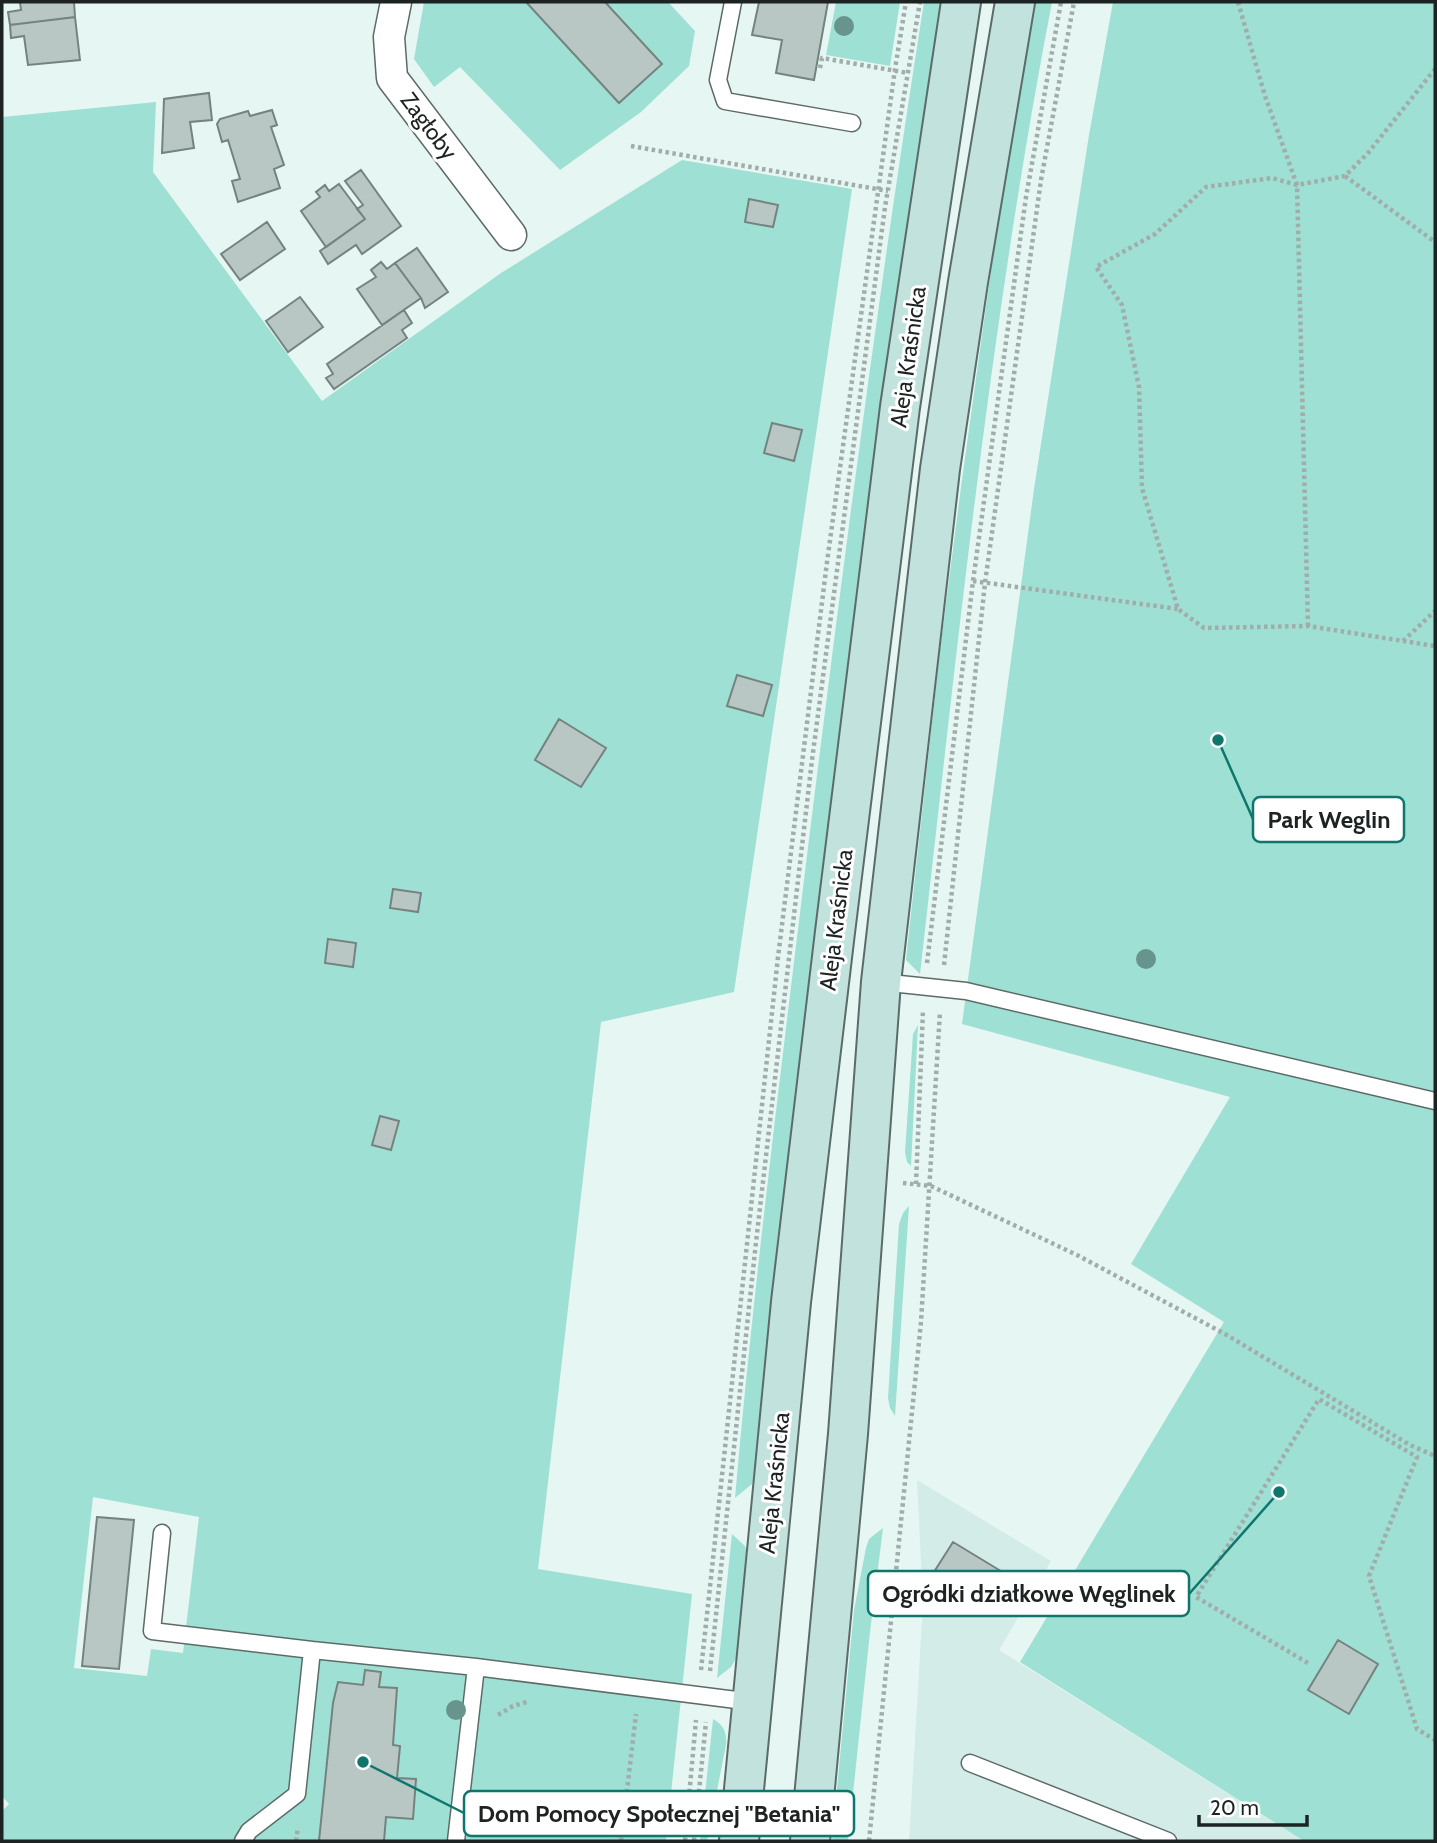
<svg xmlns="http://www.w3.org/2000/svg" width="1437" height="1843" font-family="Cabin,sans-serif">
  <rect width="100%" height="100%" fill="#e6f6f3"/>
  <!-- built -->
  <path fill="#d3ece7" d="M917,1480L1051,1561L999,1650L1304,1841H909L923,1603Z"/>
  <!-- green -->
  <path fill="#9ee0d3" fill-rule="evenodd" d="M424,2H668L695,31L689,66L641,112L560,170L460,67L434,87L414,59Z
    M836,2H900L890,66L826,55Z
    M924,2H941L889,344L848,661L787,1167L756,1472L752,1484L735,1498C753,1292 779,1086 804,880C840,587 878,294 924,2Z
    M1034,2H1052C990,323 957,650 920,974L906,960L907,950L940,650L961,487L1009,140Z
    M1113,2H1435V1841H1304L1020,1662L1224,1322L1131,1264L1230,1097L962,1024L1034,489L1089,135Z
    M156,102L153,172L322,401L501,273L682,160L852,189L734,992L601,1022L538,1569L692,1594L666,1841H2V1811L9,1804L2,1796V117ZM93,1497L199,1517L183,1653L151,1649L147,1676L74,1668Z
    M918,1025L911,1166L907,1162L905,1152L913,1034Z
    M909,1206L895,1416L890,1408L888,1398L899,1224L903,1213Z
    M883,1528L870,1632L848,1841H832L854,1610L866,1548L869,1539Z
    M732,1534L745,1546L748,1559L737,1657L731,1667L717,1678Z
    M713,1719C724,1725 727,1733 726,1745L707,1841H700Z"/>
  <!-- building -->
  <path fill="#b8c7c4" stroke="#748380" stroke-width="2" d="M20,2H74L75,17L10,25L8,12L21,10Z
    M526,2H605L662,64L619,103Z
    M759,2H828L814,80L776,73L782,40L752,35Z
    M75,17L80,60L28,65L24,36L11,38L10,25Z
    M209,93L212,120L190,122L194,148L162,153L164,99Z
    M272,110L277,125L271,127L284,165L274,169L280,188L238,202L232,181L240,179L228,140L222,142L217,124L220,119L248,111L250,116Z
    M361,170L401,226L362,254L356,245L328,264L320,251L365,219L357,209L363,205L345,181Z
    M339,184L365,219L326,247L301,211L320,197L316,192L325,185L329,191Z
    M749,199L778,205L773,227L745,222Z
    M267,222L285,249L240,280L221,254Z
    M417,248L448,292L425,308L421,298L395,263Z
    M381,262L387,269L395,263L421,298L382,325L357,289L376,277L371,270Z
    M300,297L323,327L288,352L266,321Z
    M404,310L412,323L402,330L407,338L334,389L326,378L333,374L327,364Z
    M772,423L802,430L794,461L764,453Z
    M737,675L772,685L763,716L727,706Z
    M559,719L606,748L581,787L535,760Z
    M393,889L421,893L418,912L390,908Z
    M328,939L356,943L353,967L325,963Z
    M380,1116L399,1121L391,1150L372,1145Z
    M97,1517L134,1520L119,1669L82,1666Z
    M953,1542L1014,1579L995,1609L934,1572Z
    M1338,1640L1378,1664L1349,1714L1308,1690Z
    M365,1670L381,1672L379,1687L397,1688L393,1745L400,1746L397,1778L416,1779L413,1819L386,1817L384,1841H319L333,1703L338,1682L363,1685Z"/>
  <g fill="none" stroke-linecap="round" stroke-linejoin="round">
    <!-- lane casing -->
    <g stroke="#5d6b68" stroke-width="19">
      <path id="lane" d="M733,2L718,80L725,101L852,123
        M881,982L966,991L1435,1101
        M162,1533L152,1631L312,1650
        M970,1763L1168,1841
        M243,1841L249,1831L297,1794L312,1650L476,1667
        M456,1841L476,1667L752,1702"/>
    </g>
    <!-- street casing -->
    <g stroke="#5d6b68" stroke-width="33">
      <path id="street" d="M396,2L389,37L392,78L511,235"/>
    </g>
    <!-- secondary casing -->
    <g stroke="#5d6b68" stroke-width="42">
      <path id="secondary" d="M739,1841L791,1302L835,932L900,407L961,2
        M810,1841L848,1434L881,982L940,469L968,282L1015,2"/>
    </g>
    <!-- path -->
    <path stroke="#a1adab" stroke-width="4.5" stroke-dasharray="3.5 3.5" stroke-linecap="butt" d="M1238,2L1265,96L1297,185L1345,176L1368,153L1435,69
      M820,68L822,58L908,73
      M631,146L888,191
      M1345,176L1435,242
      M973,581L1178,609
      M1308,626L1297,185L1272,178L1206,187L1155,234L1096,267L1122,305L1139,387L1142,488L1178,609L1204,628L1308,626L1435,646
      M1403,641L1435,611
      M927,963L973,581L1026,197L1061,2
      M944,965L985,583L1041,180L1074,2
      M903,1183L931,1186L1077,1255L1225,1334L1410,1445L1435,1456
      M916,1184L923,1010
      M1308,1663L1196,1597L1319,1399L1417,1457L1369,1576L1417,1729L1435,1740
      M701,1670L778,957L827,562L895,69L906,2
      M710,1671L756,1242L812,760L885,207L920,2
      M498,1715L513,1706L527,1702
      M487,1797L624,1815
      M296,1841L298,1827
      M621,1841L636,1714
      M685,1841L696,1720
      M694,1841L706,1722
      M869,1841L921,1322L940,1012"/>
    <!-- lane -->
    <use href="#lane" stroke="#fff" stroke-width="16"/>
    <!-- street -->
    <use href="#street" stroke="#fff" stroke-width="30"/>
    <!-- secondary -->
    <use href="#secondary" stroke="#c1e2dd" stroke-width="38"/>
  </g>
  <!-- trees -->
  <g fill="#68948e">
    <circle cx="844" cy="26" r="10"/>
    <circle cx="1146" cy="959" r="10"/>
    <circle cx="456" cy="1710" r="10"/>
  </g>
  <g text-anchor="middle" stroke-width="6" stroke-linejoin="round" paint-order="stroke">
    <!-- street labels -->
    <g font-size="23" fill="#1d2322" stroke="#fff">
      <text transform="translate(429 126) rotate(53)" y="8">Zagłoby</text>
      <text transform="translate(908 357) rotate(-82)" y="8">Aleja Kraśnicka</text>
      <text transform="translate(836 920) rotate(-83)" y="8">Aleja Kraśnicka</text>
      <text transform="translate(774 1483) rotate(-84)" y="8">Aleja Kraśnicka</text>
    </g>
  </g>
  <!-- callouts -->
  <path fill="none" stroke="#0f766e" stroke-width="2.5" d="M1218 740L1253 819M1279 1492L1189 1594M363 1762L464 1813"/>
  <g fill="#0f766e" stroke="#fff" stroke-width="2.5">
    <circle cx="1218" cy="740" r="7"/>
    <circle cx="1279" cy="1492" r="7"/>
    <circle cx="363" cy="1762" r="7"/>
  </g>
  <g fill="#fff" stroke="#0f766e" stroke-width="2.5">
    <rect x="1253" y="797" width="151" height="45" rx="7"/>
    <rect x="868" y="1571" width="321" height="45" rx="7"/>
    <rect x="464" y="1791" width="390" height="45" rx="7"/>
  </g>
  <g font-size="24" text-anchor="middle" font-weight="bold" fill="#1d2322">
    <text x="1329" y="828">Park Weglin</text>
    <text x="1029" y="1602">Ogródki działkowe Węglinek</text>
    <text x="659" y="1822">Dom Pomocy Społecznej "Betania"</text>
  </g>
  <!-- border -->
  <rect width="1437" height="1843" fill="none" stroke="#1d2322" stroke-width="7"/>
  <!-- scale -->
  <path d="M1199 1815v10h108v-10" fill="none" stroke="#1d2322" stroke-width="3.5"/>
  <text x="1210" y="1815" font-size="21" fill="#1d2322" stroke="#ffffff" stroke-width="5" paint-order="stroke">20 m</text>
</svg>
